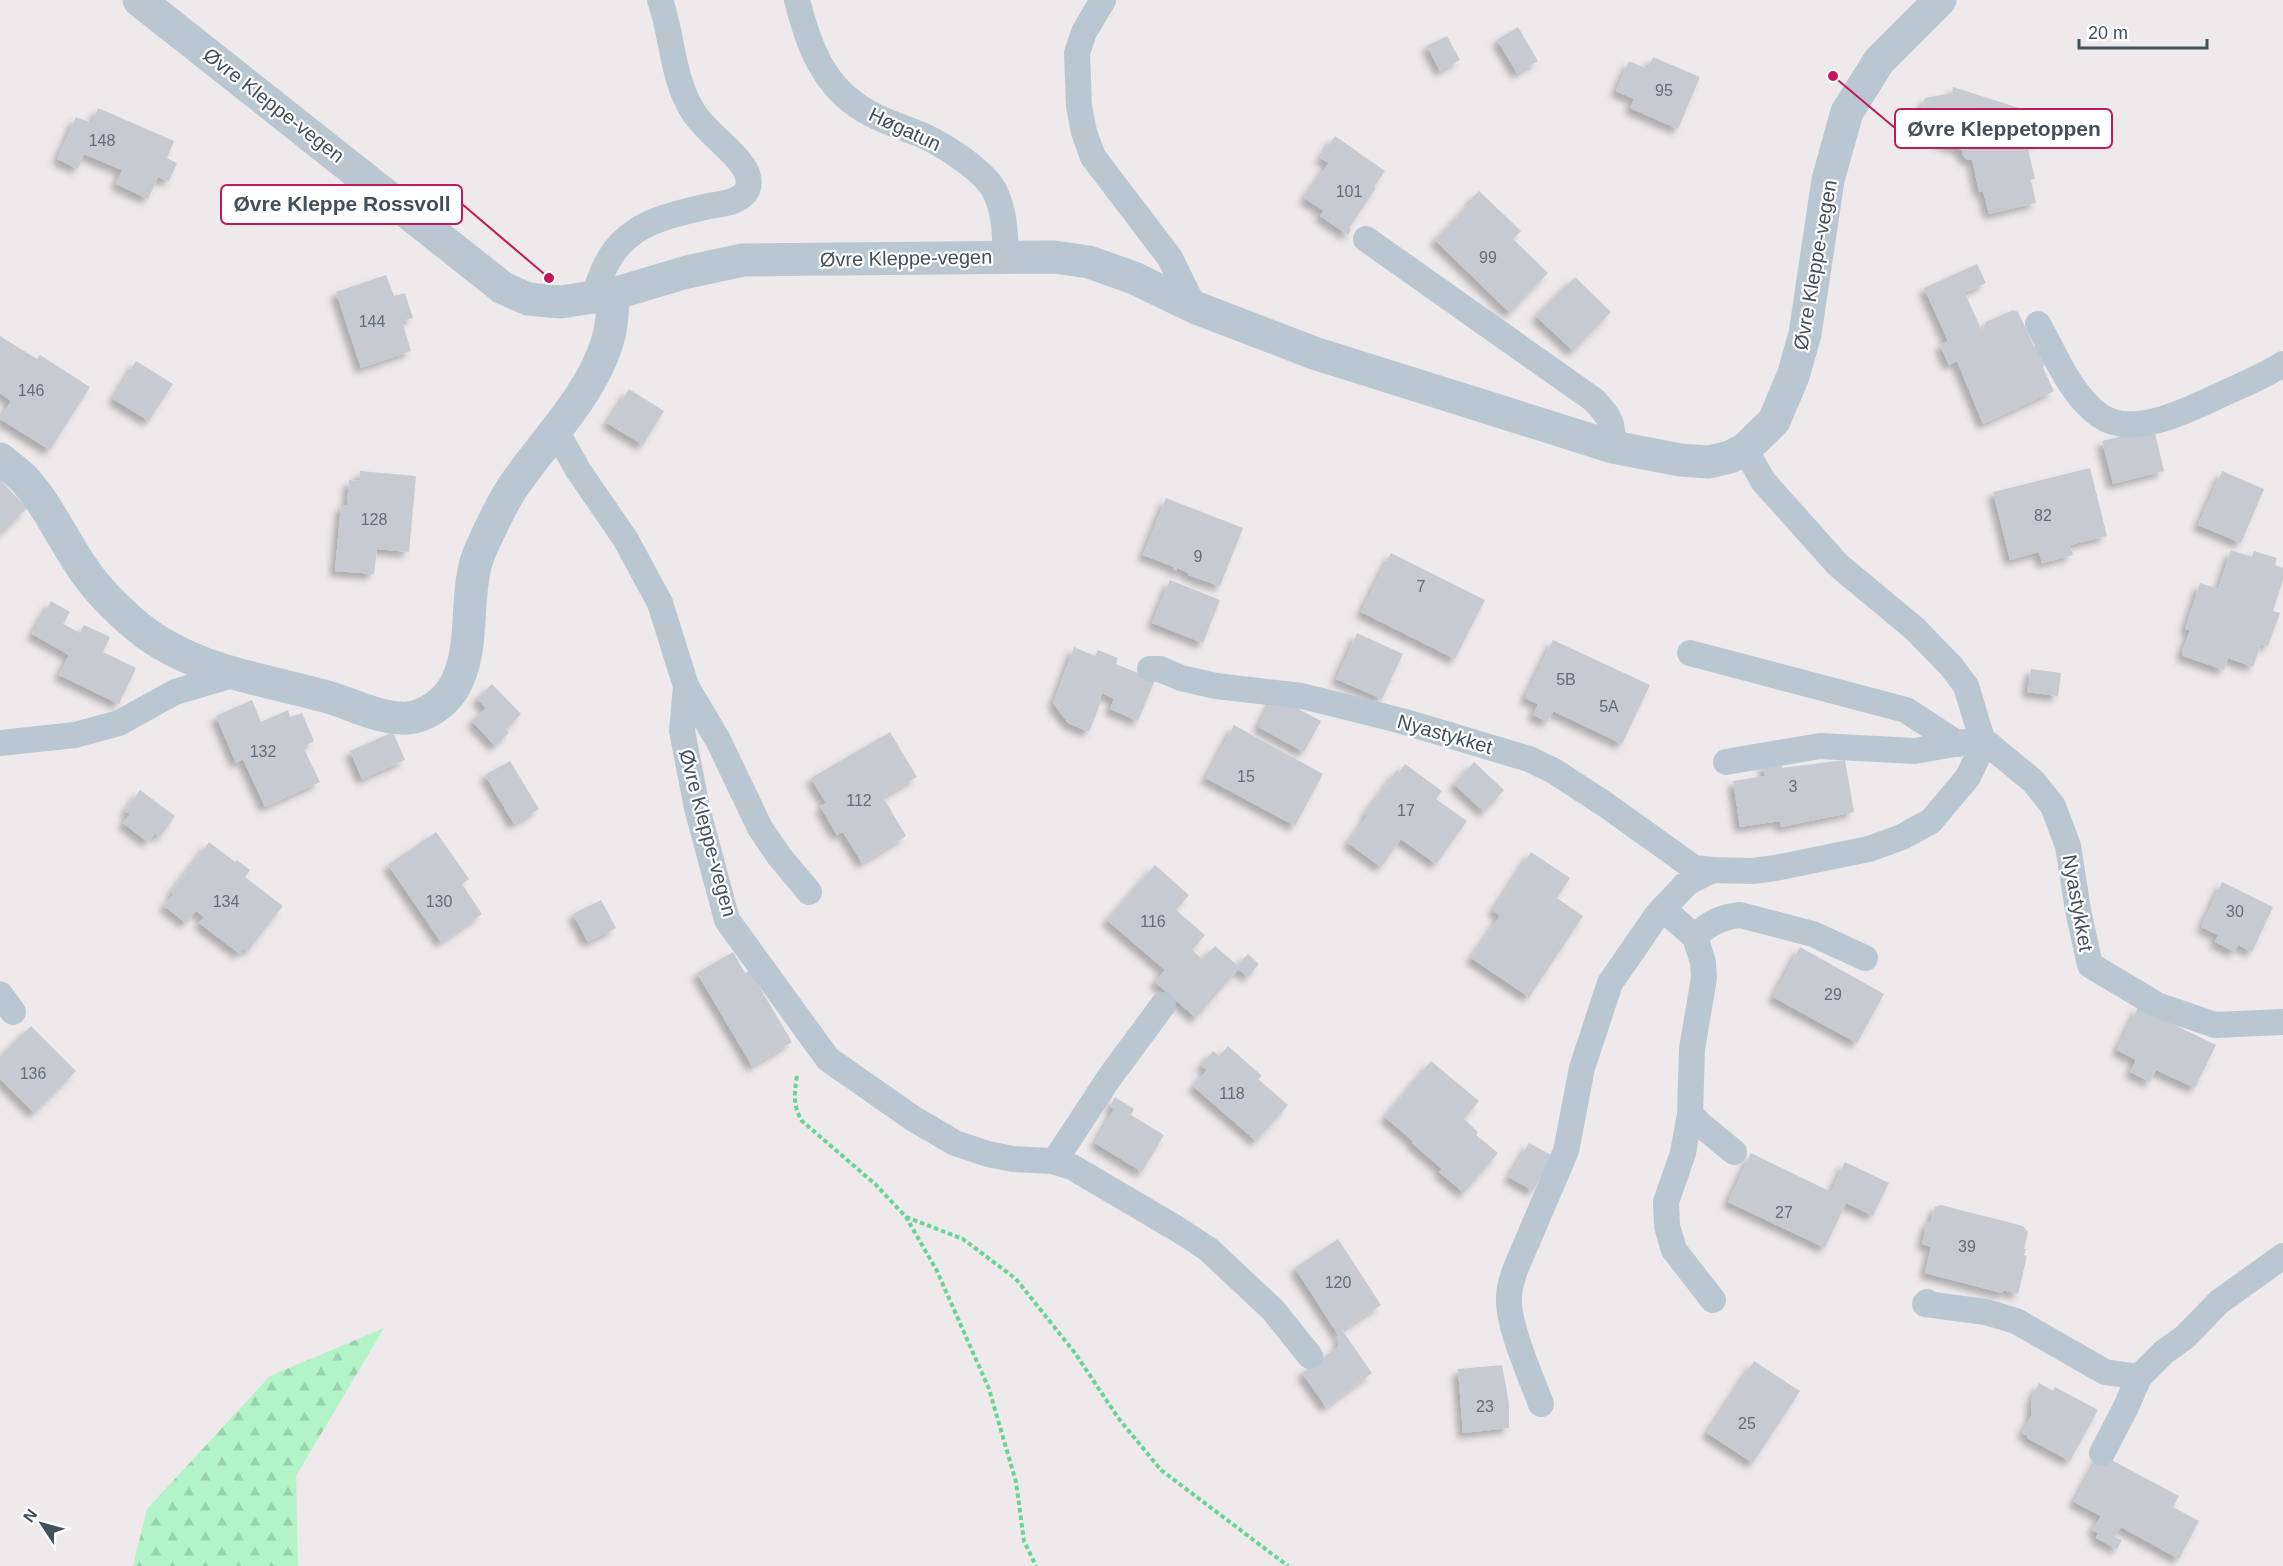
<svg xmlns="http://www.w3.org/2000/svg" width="2283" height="1566" font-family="Helvetica,sans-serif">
  <defs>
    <pattern id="forest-firs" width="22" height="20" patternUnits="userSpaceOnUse" patternTransform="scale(1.5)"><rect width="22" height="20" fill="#b2f3c7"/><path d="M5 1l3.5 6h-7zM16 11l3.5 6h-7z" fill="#9ad2ad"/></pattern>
    <filter id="shadow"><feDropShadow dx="-5.5" dy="5.5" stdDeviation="3" flood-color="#0004"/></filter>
  </defs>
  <rect width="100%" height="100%" fill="#eeeaeb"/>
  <!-- forest -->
  <path fill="url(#forest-firs)" d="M384,1328L296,1476L298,1566H133L147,1509L270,1376Z"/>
  <!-- building -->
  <path fill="#c7cad1" filter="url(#shadow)" d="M1518,27L1538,61L1517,73L1497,40Z
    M1447,36L1460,60L1440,71L1427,46Z
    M1653,57L1700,77L1678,129L1630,108L1634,99L1616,91L1629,61L1647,69Z
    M1953,87L2019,108L2020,112L2034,117L2039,141L2027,145L2035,179L2031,180L2036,203L1989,214L1983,191L1979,192L1972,159L1967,160L1962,154V150L1935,141L1936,138L1914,130L1925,98L1952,93Z
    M98,108L174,141L167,158L177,163L169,181L158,177L148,199L116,184L122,170L84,154L78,169L57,159L76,117L92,123Z
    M1335,136L1385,171L1374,187L1376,188L1349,228L1351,229L1348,235L1320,216L1324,211L1304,198L1329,163L1320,158Z
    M1479,191L1521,231L1513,239L1548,273L1510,313L1435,240L1473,200L1471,199Z
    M1977,264L1986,283L1965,293L1982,331L1986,322L2013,310L2018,312L2034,346L2041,350L2046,360L2043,368L2054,391L1983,424L1957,361L1949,365L1940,345L1948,341L1924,288Z
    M386,275L394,296L405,293L413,318L402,321L411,351L361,368L336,292Z
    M1575,277L1611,312L1573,351L1536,316Z
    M0,336L37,359L40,355L90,387L50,450L0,419L11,401L0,393Z
    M136,361L173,384L149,421L113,399Z
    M629,389L664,411L643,445L607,423Z
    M2154,429L2164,471L2113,484L2102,441Z
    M2090,468L2107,536L2070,545L2073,555L2042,563L2039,552L2010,560L1993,492Z
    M360,471L416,476L409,552L377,549L374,574L335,571L341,505H347L349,480L359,481Z
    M2222,471L2264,489L2241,543L2198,525Z
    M0,480L27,508L0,535Z
    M1166,498L1243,528L1220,586L1188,575L1189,573L1177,568V571L1173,569L1174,567L1143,555Z
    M2231,550L2252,557L2254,551L2277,558L2275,565L2283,568V580L2273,611L2280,613L2268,646L2261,644L2253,667L2228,658L2224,670L2183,656L2182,652L2190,630L2185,629L2200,583L2218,589Z
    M1391,553L1485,600L1455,659L1361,612Z
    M1170,580L1220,600L1203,643L1152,623Z
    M51,601L70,612L63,624L80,633L84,625L110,637L103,652L136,668L119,704L59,675L69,655L32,634Z
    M1357,633L1403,654L1382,699L1336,679Z
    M1553,640L1650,685L1622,744L1553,711L1548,722L1533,715L1538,704L1525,698Z
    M1074,647L1095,656L1098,650L1118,658L1116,664L1155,680L1138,721L1110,709L1114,699L1102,693L1099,701L1101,702L1089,732L1068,723L1053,703Z
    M2031,669L2061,673L2058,696L2027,692Z
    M492,684L521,714L506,729L509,733L495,746L472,721L486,708L477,699Z
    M1274,696L1321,721L1304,752L1258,727Z
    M252,700L261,722L288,710L290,717L302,713L314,741L303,747L320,782L265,807L243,759L236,763L216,716Z
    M1234,725L1323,774L1295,826L1206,778Z
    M393,732L405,760L362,779L350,751Z
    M890,732L917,777L883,797L906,836L862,863L843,832L837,835L820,806L826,803L811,778Z
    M1845,760L1854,812L1781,827L1780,821L1740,827L1733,781L1765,776L1763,765L1781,762L1782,768Z
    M510,761L539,809L514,824L485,775Z
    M1474,762L1504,790L1484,812L1454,784Z
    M1405,764L1442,791L1436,799L1467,821L1436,864L1401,839L1381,867L1348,843L1367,816L1365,814L1397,770L1399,772Z
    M140,790L175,816L160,837L155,833L148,842L123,823L130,814L125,811Z
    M436,832L469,879L462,884L482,914L441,942L388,865Z
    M209,842L235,862L237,860L250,870L245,877L283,906L248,951L244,948L240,954L199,923L204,917L196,911L186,923L164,906L174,894L171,892Z
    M1531,852L1570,878L1557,898L1583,916L1529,997L1471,958L1500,916L1493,910Z
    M1155,865L1189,895L1176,910L1205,935L1192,950L1202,959L1215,946L1237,965L1248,954L1259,964L1248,977L1238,969L1196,1018L1155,982L1165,970L1107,920Z
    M2222,882L2273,907L2252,952L2238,945L2235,952L2215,942L2218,935L2201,927Z
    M601,900L616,928L588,942L573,914Z
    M1800,947L1884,994L1857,1043L1773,997Z
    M733,952L745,973L750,971L792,1042L752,1066L697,973Z
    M2138,1007L2216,1045L2195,1088L2156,1070L2150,1082L2130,1072L2136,1060L2117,1050Z
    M31,1026L76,1071L34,1113L0,1079V1057Z
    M1228,1046L1262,1076L1258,1079L1288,1105L1256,1141L1193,1086L1207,1070L1201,1065L1213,1051L1219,1056Z
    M1431,1061L1479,1101L1464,1119L1478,1132L1476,1135L1498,1153L1464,1193L1439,1172L1442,1169L1412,1143L1414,1142L1385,1117Z
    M1115,1097L1134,1109L1131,1115L1164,1135L1142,1172L1095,1143L1114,1109L1110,1106Z
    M1529,1143L1553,1156L1533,1191L1509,1177Z
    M1751,1153L1831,1192L1845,1162L1889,1183L1873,1216L1846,1203L1825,1248L1728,1202Z
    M1941,1205L2023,1226L2028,1232L2024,1249H2026L2024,1255L2027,1256L2018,1294L2003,1290L2002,1293L1925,1273L1931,1247L1922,1244L1927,1222L1930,1223L1935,1207Z
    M1338,1239L1381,1305L1342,1330L1372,1373L1326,1407L1302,1373L1338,1347L1340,1338L1295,1268Z
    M1754,1361L1800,1391L1753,1463L1707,1433Z
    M1502,1365L1509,1403V1428L1463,1433L1458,1369Z
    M2039,1383L2053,1391L2055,1387L2098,1410L2070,1461L2027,1438L2028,1436L2022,1433L2031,1416L2032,1397Z
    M2100,1454L2179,1496L2173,1507L2199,1521L2179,1559L2121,1527L2115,1537L2122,1540L2117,1549L2096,1538L2098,1533L2092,1530L2101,1516L2074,1502Z"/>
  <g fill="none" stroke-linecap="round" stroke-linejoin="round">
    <!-- path -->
    <path stroke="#67d497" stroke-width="4" stroke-dasharray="4.5 3" stroke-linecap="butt" d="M797,1076C794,1094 793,1106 802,1121L875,1184L906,1217L937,1271L989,1389L1016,1482L1024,1541L1036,1566
      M906,1217L963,1239L1016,1279L1075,1353L1119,1419L1161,1470L1288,1566"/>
    <!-- service -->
    <path stroke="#bac7d0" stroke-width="26" d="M797,0C806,35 817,71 845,96C868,117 895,124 922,135C944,145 987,172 996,194C1005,214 1005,235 1006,257
      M1103,0L1084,32L1077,53L1079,106L1084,132L1093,157L1170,258L1194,307
      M1366,239L1594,400C1611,418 1613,422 1613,447
      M594,298C611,230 647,220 709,206C720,204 735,203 743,195C752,188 749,174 743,166C730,147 707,133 694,113C672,80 673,37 660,0
      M2038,324C2055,354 2070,394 2099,415C2134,441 2196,406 2229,391C2247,383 2266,375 2283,364
      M556,431L578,470L626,540L660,603L686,686L682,731L697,808L727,920L828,1059L914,1119L955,1143L988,1154L1013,1159L1052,1161L1072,1167L1179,1230L1208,1249L1273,1310L1310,1356
      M1690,653L1906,710L1958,744
      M1150,669H1160L1181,678L1216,686L1302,696L1402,721L1529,759L1554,771L1606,805L1694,868L1712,870
      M686,686L718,740L760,828L779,856L809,892
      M0,743L75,735L119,723L175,692L236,674
      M1726,762L1820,746L1915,751L1982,739L2033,781L2053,806L2068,846L2078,910L2090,965L2157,1005L2215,1025L2283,1022
      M1663,909L1695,937L1703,962L1704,978L1692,1049L1690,1114L1701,1125L1734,1152
      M1695,937C1709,923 1721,917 1740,915L1813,934L1865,958
      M0,994L13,1012
      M1690,1114L1683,1153L1666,1202L1667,1226L1674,1250L1713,1300
      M1052,1161L1056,1159L1109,1078L1163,1005
      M1927,1302L1925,1304L1986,1312L2016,1321L2105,1372L2139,1377
      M1541,1404C1531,1377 1507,1324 1509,1297C1509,1288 1512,1279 1515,1270L1566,1151L1582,1068L1610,983L1657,915L1687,883L1712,870L1753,871L1775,868L1869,849L1902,837L1931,821L1968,777L1977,758L1982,739L1966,686L1951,666L1915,629L1838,565L1763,481L1745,449
      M2102,1453L2126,1407L2139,1377L2164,1352L2185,1337L2219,1302L2283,1256"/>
    <!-- minor -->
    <path stroke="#bac7d0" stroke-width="33" d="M0,459C8,466 16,471 23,478C47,503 64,542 84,570C98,591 120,612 139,628C194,672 265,679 331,698C354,705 383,720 408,718C426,716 443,704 453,689C474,655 466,608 474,571C476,560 481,548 486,538C495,519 504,498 517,481C548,437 590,396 607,343C612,327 613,310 613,294"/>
    <!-- tertiary -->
    <path stroke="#bac7d0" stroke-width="33" d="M139,0L503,288L528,299L561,302L613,294L687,272L743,260L1054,257L1089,262L1134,278L1194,307L1314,353L1613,447L1680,460L1709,462L1730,457L1745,449L1774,421L1793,376L1805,334L1828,180L1847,112L1879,61L1940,0"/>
  </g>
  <g text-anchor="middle" stroke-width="4.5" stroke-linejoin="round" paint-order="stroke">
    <!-- number labels -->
    <g font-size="16" fill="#636e78">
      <text x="1664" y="96">95</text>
      <text x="102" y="146">148</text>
      <text x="1349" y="197">101</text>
      <text x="1488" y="263">99</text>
      <text x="372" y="327">144</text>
      <text x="31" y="396">146</text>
      <text x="2043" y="521">82</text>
      <text x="374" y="525">128</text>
      <text x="1198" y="562">9</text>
      <text x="1421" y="592">7</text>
      <text x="1566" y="685">5B</text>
      <text x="1609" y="712">5A</text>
      <text x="263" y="757">132</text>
      <text x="1246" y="782">15</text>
      <text x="1793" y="792">3</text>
      <text x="859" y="806">112</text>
      <text x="1406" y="816">17</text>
      <text x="226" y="907">134</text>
      <text x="439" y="907">130</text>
      <text x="2235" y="917">30</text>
      <text x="1153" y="927">116</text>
      <text x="1833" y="1000">29</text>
      <text x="33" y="1079">136</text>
      <text x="1232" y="1099">118</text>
      <text x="1784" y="1218">27</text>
      <text x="1967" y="1252">39</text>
      <text x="1338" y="1288">120</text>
      <text x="1485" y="1412">23</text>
      <text x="1747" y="1429">25</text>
    </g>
    <!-- street labels -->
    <g font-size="20" fill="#42505a" stroke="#fff">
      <text transform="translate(274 105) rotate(38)" y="7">Øvre Kleppe-vegen</text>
      <text transform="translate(905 129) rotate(25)" y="7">Høgatun</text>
      <text transform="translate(906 258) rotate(-1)" y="7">Øvre Kleppe-vegen</text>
      <text transform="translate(1815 265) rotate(-80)" y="7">Øvre Kleppe-vegen</text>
      <text transform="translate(1445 734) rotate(16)" y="7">Nyastykket</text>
      <text transform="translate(708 833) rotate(75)" y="7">Øvre Kleppe-vegen</text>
      <text transform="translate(2078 903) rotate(80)" y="7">Nyastykket</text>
    </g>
  </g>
  <!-- callouts -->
  <path fill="none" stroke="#c2185b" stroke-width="2" d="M1833 76L1895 128M549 278L462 204"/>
  <g fill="#c2185b" stroke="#fff" stroke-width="2">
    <circle cx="1833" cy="76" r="6"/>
    <circle cx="549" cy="278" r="6"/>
  </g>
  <g fill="#fff" stroke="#c2185b" stroke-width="2">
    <rect x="1895" y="109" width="217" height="39" rx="6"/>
    <rect x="221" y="185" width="241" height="39" rx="6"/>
  </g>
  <g font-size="21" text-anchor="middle" font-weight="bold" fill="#42505a">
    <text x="2004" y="136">Øvre Kleppetoppen</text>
    <text x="342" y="211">Øvre Kleppe Rossvoll</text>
  </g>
  <!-- north arrow -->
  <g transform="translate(42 1524) rotate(306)" stroke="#ffffff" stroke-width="4.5" paint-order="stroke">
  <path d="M0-4.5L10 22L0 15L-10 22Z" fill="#42505a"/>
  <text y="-9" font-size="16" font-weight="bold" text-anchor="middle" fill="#42505a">N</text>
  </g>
  <!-- scale -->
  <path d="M2079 39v9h128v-9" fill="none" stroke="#42505a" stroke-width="3"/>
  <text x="2088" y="39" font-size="18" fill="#42505a" stroke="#ffffff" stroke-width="4.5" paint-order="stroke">20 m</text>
</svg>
